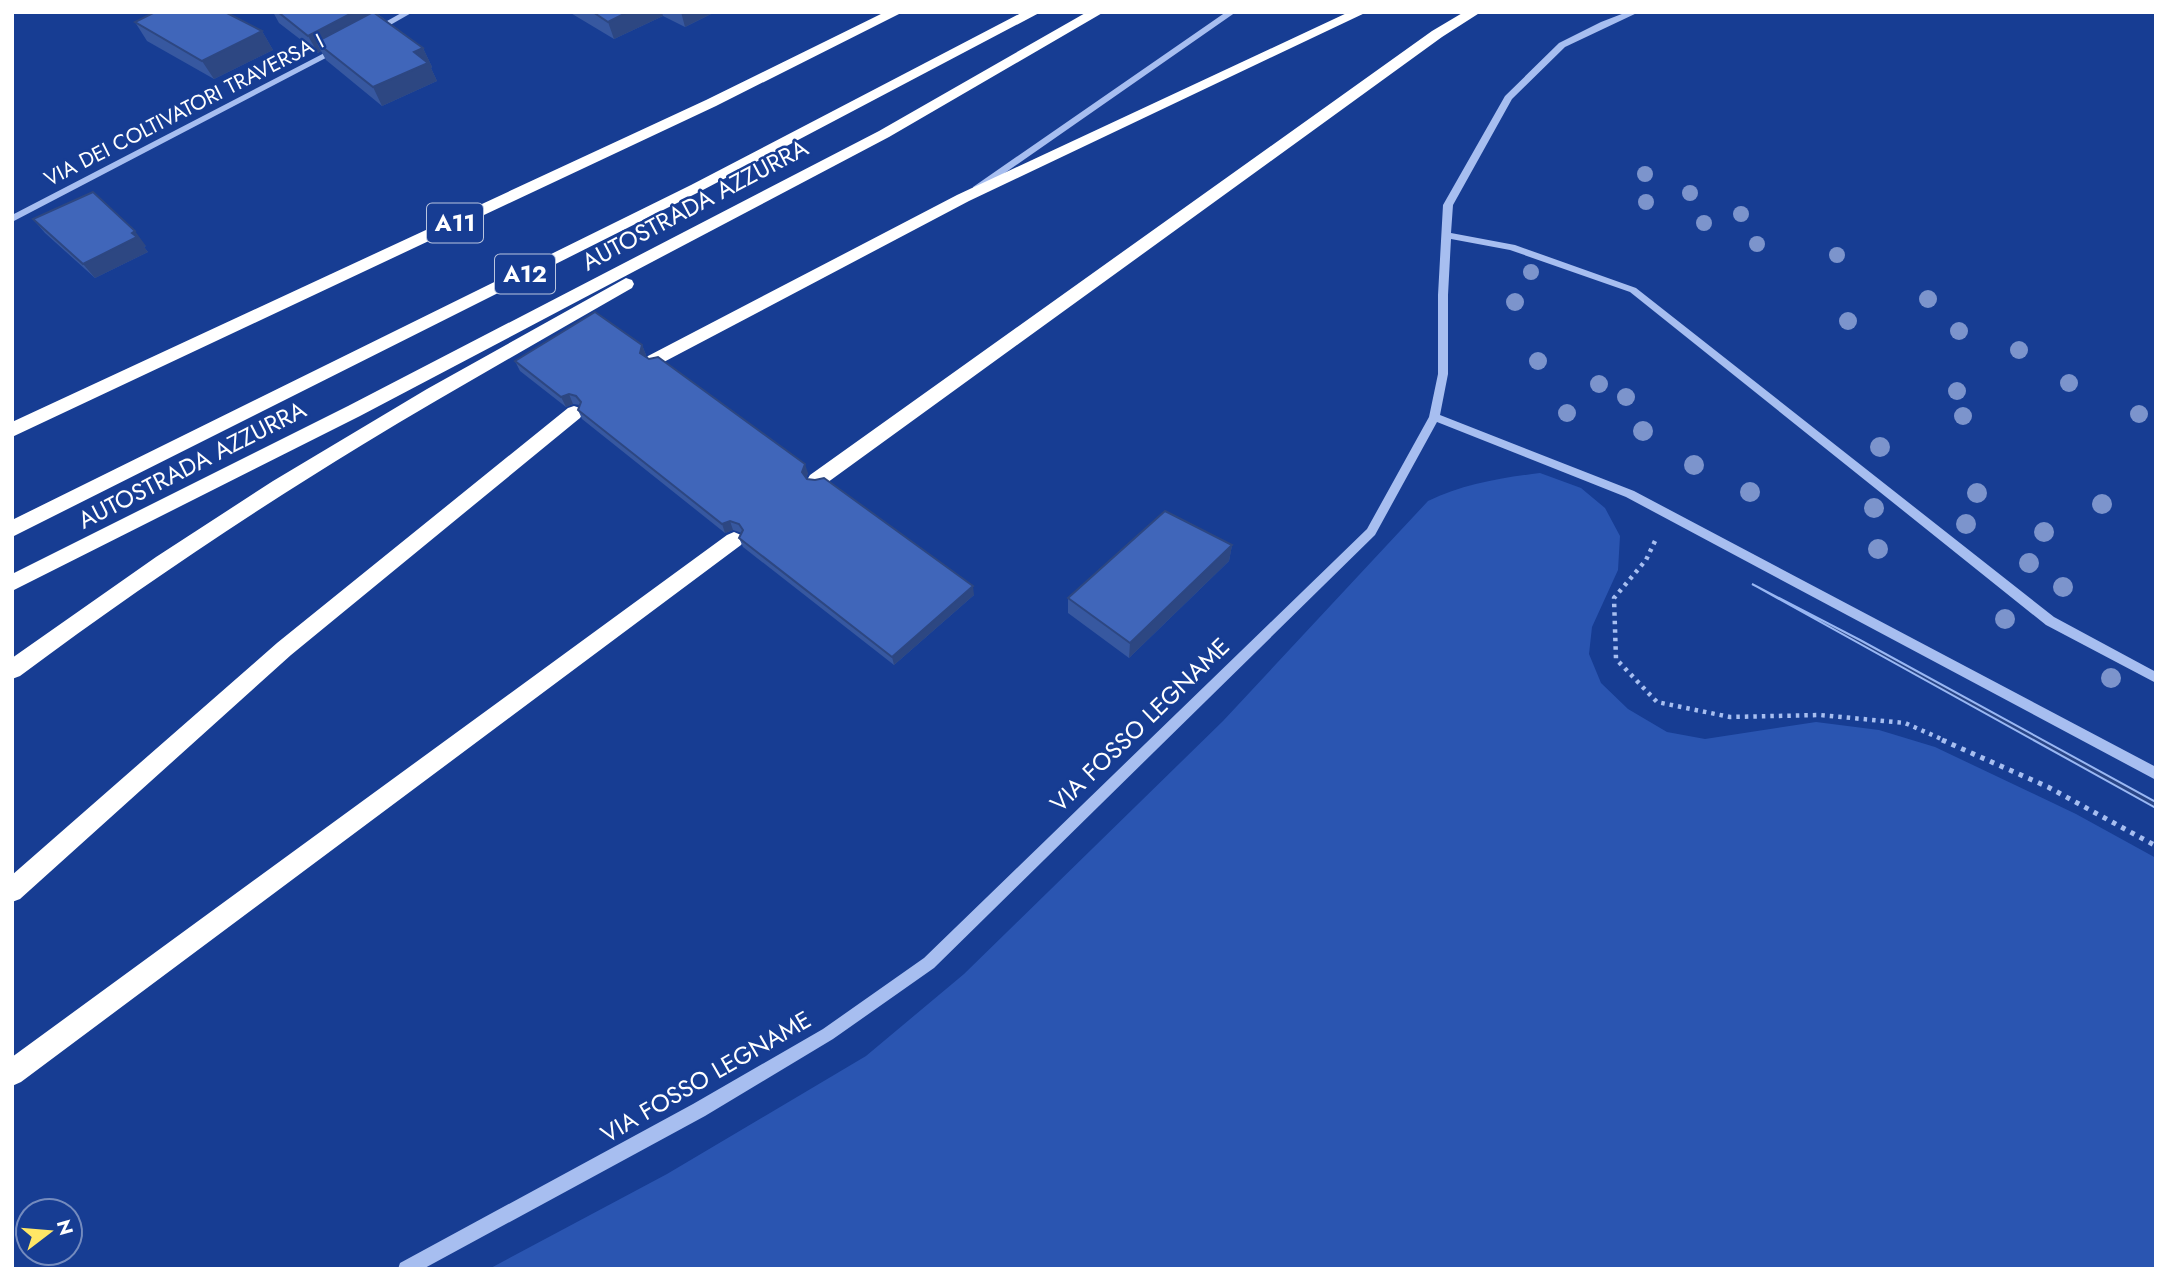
<svg xmlns="http://www.w3.org/2000/svg" width="2168" height="1281" font-family="Jost,sans-serif">
  <rect width="100%" height="100%" fill="#173d93"/>
  <!-- green -->
  <path fill="#2a55b1" d="M1540,473L1581,488L1605,508L1620,536L1618,570L1592,627L1589,654L1601,683L1628,709L1667,732L1705,739L1816,722L1879,730L1935,747L2076,814L2156,858V1269H489L667,1174L866,1056L964,974L1223,721L1428,501C1463,484 1501,478 1540,473Z"/>
  <!-- water -->
  <path fill="#294586" stroke="#99b7f3" stroke-width="2" d="M1752,584L1860,640L2156,802V808Z"/>
  <g fill="none" stroke-linecap="round" stroke-linejoin="round">
    <!-- path-far1 -->
    <path stroke="#a7bef0" stroke-width="4.5" stroke-dasharray="3.5 5" stroke-linecap="butt" d="M1655,541L1646,560L1614,598L1616,659L1657,702L1730,717L1820,715L1905,723L1946,741"/>
    <!-- path -->
    <path stroke="#a7bef0" stroke-width="5" stroke-dasharray="4.5 6" stroke-linecap="butt" d="M1942,740L2048,787L2156,846"/>
    <!-- minor -->
    <path fill="#a7bef0" fill-rule="evenodd" d="M403,12H413L378,32L371,30Z
      M1226,12H1236L979,191H973V187Z
      M1627,12H1639L1565,47L1512,99L1453,205L1451,233L1515,245L1636,288L2054,617L2156,672V683L2046,625L1630,292L1510,250L1451,239L1448,295V374L1440,415L1634,491L2156,767V780L1626,497L1437,422L1375,535L934,968L833,1039L705,1116L423,1269H398L400,1263L693,1104L823,1029L924,958L1367,529L1429,417L1438,374V295L1443,205L1505,96L1559,43L1601,22Z
      M334,48L341,50L12,222V215Z"/>
    <!-- highway -->
    <path fill="#fff" fill-rule="evenodd" d="M885,12H903L716,106L12,437V422L706,100Z
      M1023,12H1041L701,191L12,537V520L691,185Z
      M1087,12H1104L889,137L360,416L12,591V574L348,406L879,131Z
      M1349,12H1367L969,201L660,364L654,366L645,360L648,356L957,195Z
      M1464,12H1481L1442,37L824,485L817,487L810,485L807,480L810,475L1432,31Z
      M626,278L632,280L634,284L632,288C542,340 451,391 362,445C244,517 130,594 20,676L12,679V658L156,557L273,481L427,389Z
      M574,406L580,408L583,413L580,418L291,655L20,899L12,902V875L277,643L568,408Z
      M734,532L741,535L744,540L741,545L21,1082L12,1086V1057L727,535Z"/>
  </g>
  <!-- trees -->
  <g fill="#7c94cc">
    <circle cx="1645" cy="174" r="8"/>
    <circle cx="1690" cy="193" r="8"/>
    <circle cx="1646" cy="202" r="8"/>
    <circle cx="1741" cy="214" r="8"/>
    <circle cx="1704" cy="223" r="8"/>
    <circle cx="1757" cy="244" r="8"/>
    <circle cx="1837" cy="255" r="8"/>
    <circle cx="1531" cy="272" r="8"/>
    <circle cx="1928" cy="299" r="9"/>
    <circle cx="1515" cy="302" r="9"/>
    <circle cx="1848" cy="321" r="9"/>
    <circle cx="1959" cy="331" r="9"/>
    <circle cx="2019" cy="350" r="9"/>
    <circle cx="1538" cy="361" r="9"/>
    <circle cx="2069" cy="383" r="9"/>
    <circle cx="1599" cy="384" r="9"/>
    <circle cx="1957" cy="391" r="9"/>
    <circle cx="1626" cy="397" r="9"/>
    <circle cx="1567" cy="413" r="9"/>
    <circle cx="2139" cy="414" r="9"/>
    <circle cx="1963" cy="416" r="9"/>
    <circle cx="1643" cy="431" r="10"/>
    <circle cx="1880" cy="447" r="10"/>
    <circle cx="1694" cy="465" r="10"/>
    <circle cx="1750" cy="492" r="10"/>
    <circle cx="1977" cy="493" r="10"/>
    <circle cx="2102" cy="504" r="10"/>
    <circle cx="1874" cy="508" r="10"/>
    <circle cx="1966" cy="524" r="10"/>
    <circle cx="2044" cy="532" r="10"/>
    <circle cx="1878" cy="549" r="10"/>
    <circle cx="2029" cy="563" r="10"/>
    <circle cx="2063" cy="587" r="10"/>
    <circle cx="2005" cy="619" r="10"/>
    <circle cx="2111" cy="678" r="10"/>
  </g>
  <!-- wall -->
  <path fill="#3758a0" d="M273,12H375L423,48L432,67L431,68L437,81L382,106L326,60L321,51L318,53L279,23Z
    M569,12H715L685,27L663,16L614,39Z
    M135,22L262,31L273,50L214,79L147,41Z
    M33,219L146,246L144,247L148,252L95,278L45,233Z
    M642,345L646,355L645,356L808,473L806,478L974,595L894,665L743,547L739,538L742,533L733,530L725,533L582,419L578,410L580,405L573,404L566,407L520,371L515,361Z
    M1232,545L1229,561L1129,658L1068,613V598Z"/>
  <!-- shaded-wall -->
  <path fill="#2d4782" d="M354,12H369L375,24L316,42L321,51L318,53L308,36Z
    M628,12H662L663,16L614,39L608,22Z
    M681,12H715L685,27Z
    M262,31L273,50L214,79L202,61Z
    M423,48L432,67L431,68L437,81L382,106L373,87L414,52Z
    M135,231L146,246L144,247L148,252L95,278L83,264Z
    M642,345L646,355L644,362L640,353Z
    M569,394L573,404L566,407L561,397Z
    M805,464L808,473L805,481L802,472Z
    M730,521L733,530L725,533L722,524Z
    M1232,545L1229,561L1129,658L1130,643Z
    M973,586L974,595L894,665L892,657Z"/>
  <!-- building -->
  <path fill="#4066ba" stroke="#2d4782" stroke-width="2" d="M155,12H225L262,31L202,61L135,22Z
    M278,12H354L308,36Z
    M373,12L423,48L414,52L428,63L373,87L316,42Z
    M593,12H628L608,22Z
    M93,192L135,231L132,233L137,237L83,264L33,219Z
    M595,312L642,345L640,353L649,359L658,357L805,464L802,472L807,479L815,480L824,478L973,586L892,657L739,538L743,530L739,524L730,521L722,524L578,410L581,402L576,396L569,394L561,397L515,361Z
    M1165,511L1232,545L1130,643L1068,598Z"/>
  <g text-anchor="middle" stroke-width="5" stroke-linejoin="round" paint-order="stroke">
    <!-- far-street labels -->
    <g font-size="21" fill="#fff" stroke="#173d93">
      <text transform="translate(184 110) rotate(-27)" y="7">VIA DEI COLTIVATORI TRAVERSA I</text>
    </g>
    <!-- shield labels -->
    <g fill="#173d93" stroke="#b9c5df" stroke-width="2">
      <rect x="427" y="203.5" width="56" height="39" rx="5"/>
      <rect x="495" y="254.5" width="60" height="39" rx="5"/>
    </g>
    <g font-size="23" font-weight="bold" fill="#fff">
      <text x="455" y="231">A11</text>
      <text x="525" y="282">A12</text>
    </g>
    <!-- street labels -->
    <g font-size="24" fill="#fff" stroke="#173d93">
      <text transform="translate(695 205) rotate(-28)" y="8">AUTOSTRADA AZZURRA</text>
      <text transform="translate(192 465) rotate(-27)" y="8">AUTOSTRADA AZZURRA</text>
      <text transform="translate(1140 725) rotate(-44)" y="8">VIA FOSSO LEGNAME</text>
      <text transform="translate(706 1077) rotate(-30)" y="8">VIA FOSSO LEGNAME</text>
    </g>
  </g>
  <!-- border -->
  <rect width="2168" height="1281" fill="none" stroke="#ffffff" stroke-width="28"/>
  <!-- north arrow -->
  <g transform="translate(49 1232) rotate(74)"><circle r="33" fill="#173d93" stroke="#748bbe" stroke-width="2"/>
  <path d="M0-5L12 26L0 18L-12 26Z" fill="#ffe766"/>
  <text y="-10" font-size="19" font-weight="bold" text-anchor="middle" fill="#ffffff">N</text>
  </g>
</svg>
